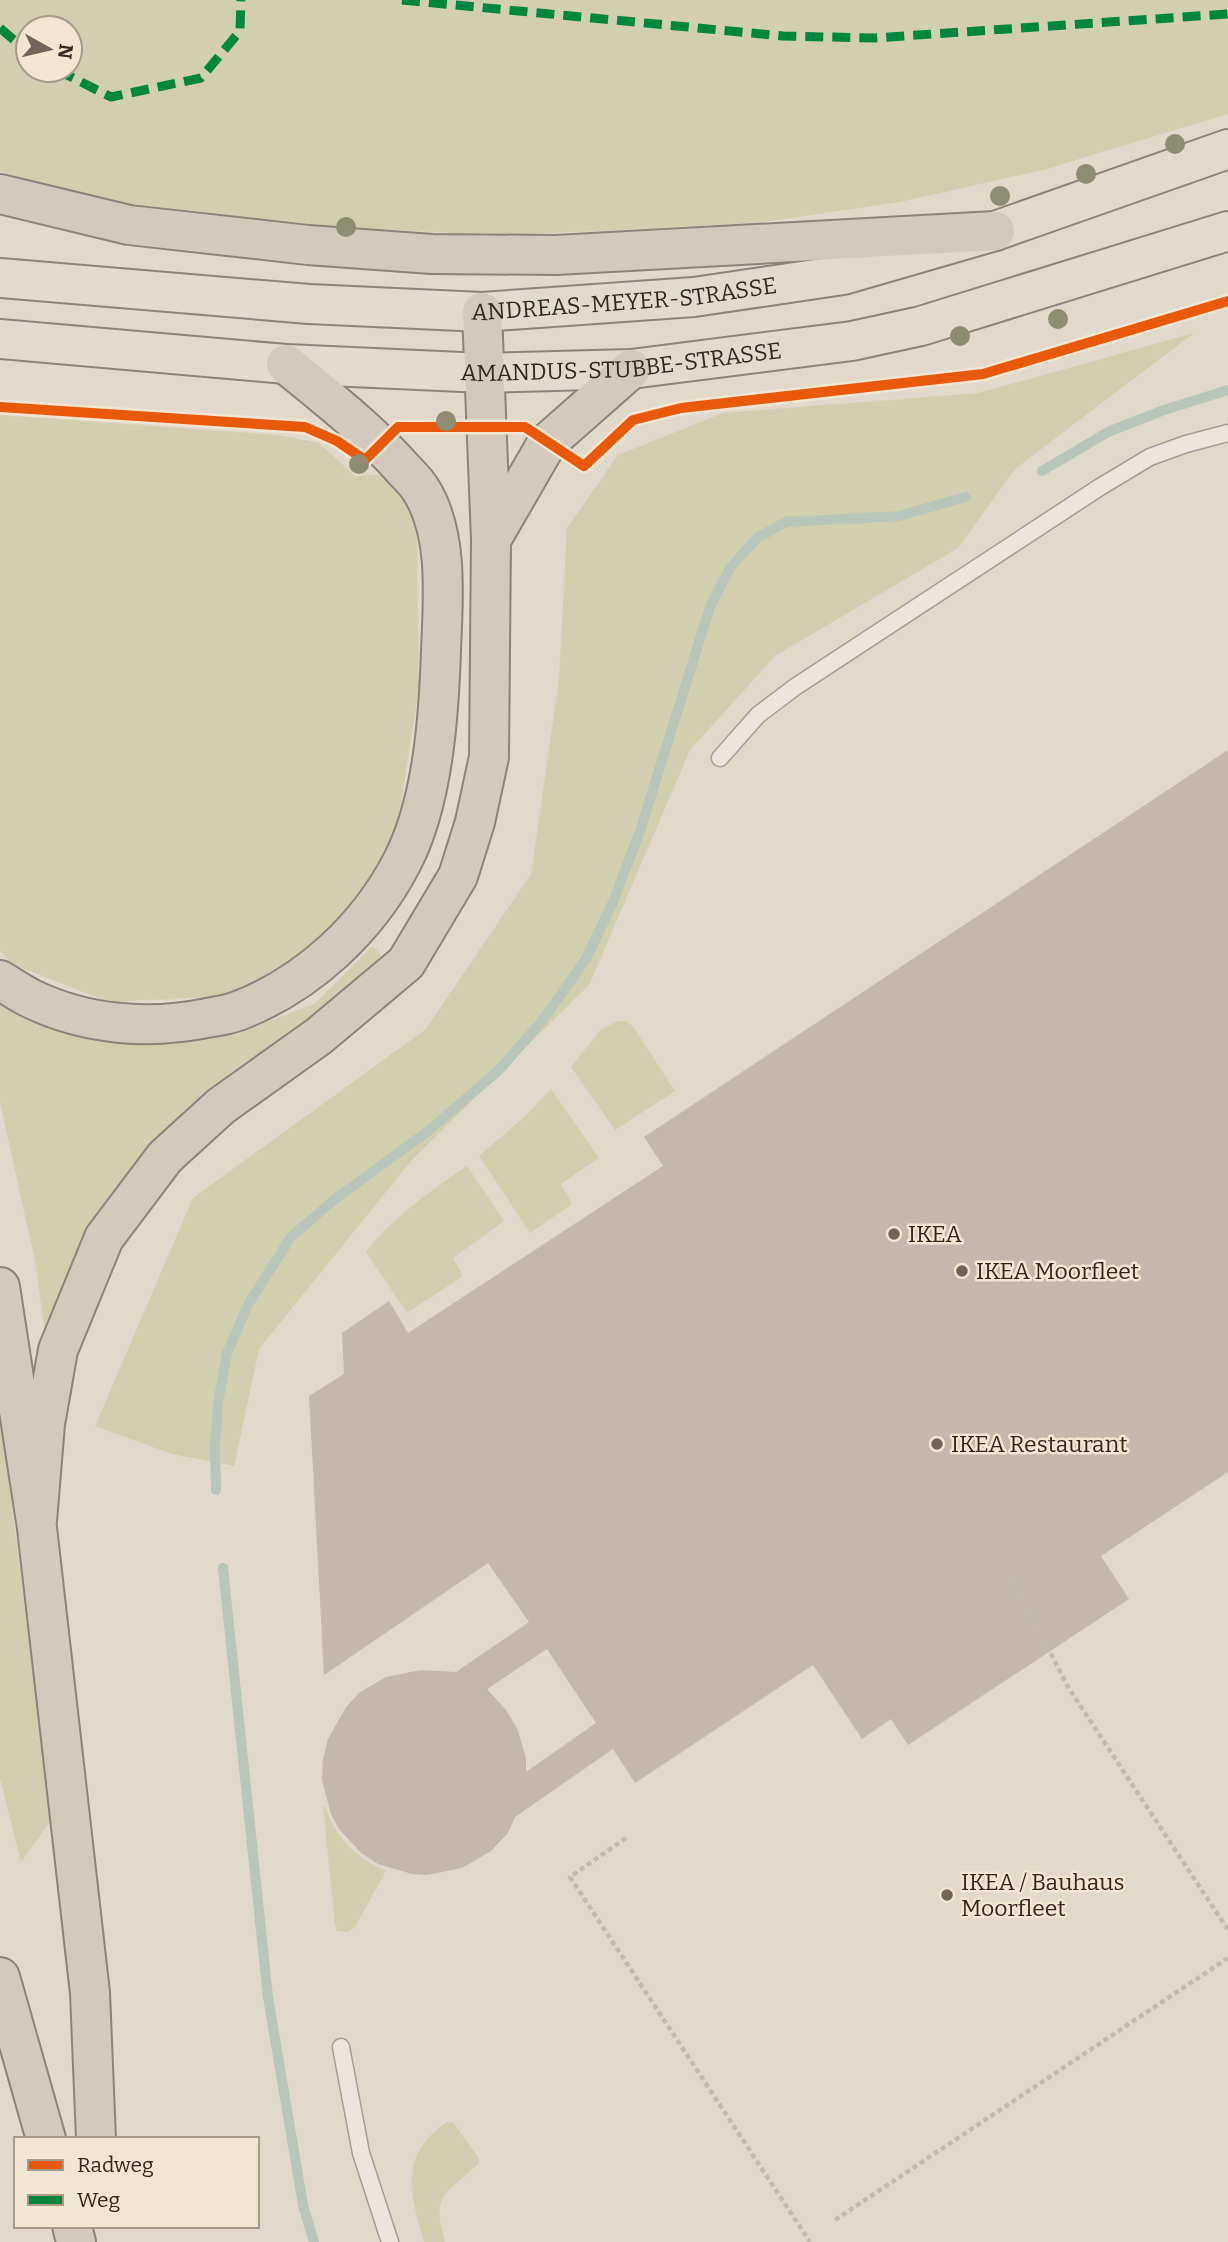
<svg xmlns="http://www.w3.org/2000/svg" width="1228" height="2242" font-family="Bitter,serif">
  <rect width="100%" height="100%" fill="#e1d9cc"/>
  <!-- green -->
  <path fill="#d2cfaf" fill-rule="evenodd" d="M0,0H1228V114L1043,170L900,202L764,222L603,231L485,235L329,226L170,213L83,198L0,171ZM28,28H70V70H28Z
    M1194,333L1015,469L958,548L775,656L690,750L589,985L411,1161L259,1349L234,1466L172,1454L95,1426L193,1198L426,1029L531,874L559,678L567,528L618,455L723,413L979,393Z
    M0,415L278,435L319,443L355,476L389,474L417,523L419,689L396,835L359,902L317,950L232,996L108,1002L12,964L0,951Z
    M373,946L383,958L313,1023L215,1095L45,1333L35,1261L0,1102V993L107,1037L176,1044L239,1033L314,1004Z
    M619,1021H627L634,1028L675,1091L615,1130L571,1067L601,1029Z
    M551,1089L599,1158L561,1184L572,1204L530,1233L479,1156L524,1117Z
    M467,1166L504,1221L453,1258L463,1276L407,1313L366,1252C393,1217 430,1191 467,1166Z
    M0,1413L52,1819L21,1862L0,1779Z
    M323,1807L326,1808C334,1837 359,1860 386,1871L355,1927L348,1932L337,1931L335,1924Z
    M447,2122H453L478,2157L479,2163C448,2195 430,2191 445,2242H424C410,2194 398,2155 447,2122Z"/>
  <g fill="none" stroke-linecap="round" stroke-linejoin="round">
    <!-- stream -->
    <path stroke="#b7c5bb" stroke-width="10" d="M1042,471L1108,432L1164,410L1228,390
      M216,1490L215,1447L218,1403L227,1353L249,1303L291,1237L335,1199L427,1132L498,1071L542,1021L586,959L613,902L640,831L710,607L730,568L757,538L786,522L899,516L966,497
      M223,1568L268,1997L303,2205L314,2242"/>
  </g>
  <!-- building -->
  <path fill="#c4b7ad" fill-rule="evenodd" d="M1228,750V1472L1101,1556L1129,1599L908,1745L891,1719L862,1739L813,1665L635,1783L613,1749L515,1817L508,1833L491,1851L462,1868L427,1875L412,1874L378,1864L361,1853L339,1829L331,1814L322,1780L323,1759L328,1739L346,1707L359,1693L386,1677L421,1670L456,1672L529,1622L488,1563L324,1675L309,1396L344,1374L342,1333L389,1301L408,1333L663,1166L644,1137ZM547,1649L596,1723L526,1772V1758L517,1728L506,1710L487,1689Z"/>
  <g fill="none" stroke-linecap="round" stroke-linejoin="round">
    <!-- lane casing -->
    <g stroke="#a69e95" stroke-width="19">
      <path id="lane" d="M720,758L758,715L795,687L1100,487L1150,457L1186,444L1228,433
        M341,2047L361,2153L390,2242"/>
    </g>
    <!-- primary casing -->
    <g stroke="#8c847c" stroke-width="42">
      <g id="primary">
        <path id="s1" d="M0,278L309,304L482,312L694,297L843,275L995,231L1228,149"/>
        <path id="s2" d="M0,339L286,364L484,373L631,369L852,341L921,326L1228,231"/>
      </g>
    </g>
    <!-- highway casing -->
    <g stroke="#8c847c" stroke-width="42">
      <path id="highway" d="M0,194L129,225L308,245L432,254L556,255L995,231
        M491,540L547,443L631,369
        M0,980C10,986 21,994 32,999C86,1025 149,1030 207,1018C217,1016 228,1015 238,1011C308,984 368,928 402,862C433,803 439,715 441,650C443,600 449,534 421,490C417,483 410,476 404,470C369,430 327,398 286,364
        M0,1287L37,1528L90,1993L96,2139
        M37,1521L45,1424L58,1350L104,1238L165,1157L221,1106L319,1036L406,963L458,876L475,822L489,757L491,540L482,312
        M0,1977L46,2139
        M72,2226L76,2242"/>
    </g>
    <!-- path -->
    <path stroke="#c2bbb4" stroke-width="4.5" stroke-dasharray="5 3.5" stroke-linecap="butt" d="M1012,1578L1068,1687L1228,1930
      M626,1838L570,1877L810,2242
      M835,2220L1228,1958"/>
    <!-- lane -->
    <use href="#lane" stroke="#eae5dd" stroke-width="16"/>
    <!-- primary -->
    <use href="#primary" stroke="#e1dacf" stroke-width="38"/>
    <!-- highway -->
    <use href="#highway" stroke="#d4c9bd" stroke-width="38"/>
    <!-- quiet -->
    <path stroke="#00873e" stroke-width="9" stroke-dasharray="18 9" stroke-linecap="butt" d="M402,0L783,36L874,38L1228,14
      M0,28L28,52
      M57,70L111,97L201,78L240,31L241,0"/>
    <!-- cycleway casing -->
    <g stroke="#f2e6d2" stroke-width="15">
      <path id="cycleway" d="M0,407L305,427L337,441L365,460L398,427H525L584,466L633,420L681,408L983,374L1228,301"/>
    </g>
    <!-- cycleway -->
    <use href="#cycleway" stroke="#e8590c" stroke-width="10"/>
  </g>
  <!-- trees -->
  <g fill="#8d8d71">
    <circle cx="1175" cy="144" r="10"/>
    <circle cx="1086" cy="174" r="10"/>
    <circle cx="1000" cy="196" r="10"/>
    <circle cx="346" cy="227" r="10"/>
    <circle cx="1058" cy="319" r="10"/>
    <circle cx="960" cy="336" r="10"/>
    <circle cx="446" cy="421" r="10"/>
    <circle cx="359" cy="464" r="10"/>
  </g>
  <!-- markers -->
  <g fill="#71655b" stroke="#f2e6d2" stroke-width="2.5">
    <circle cx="894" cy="1234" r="7"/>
    <circle cx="962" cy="1271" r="7"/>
    <circle cx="937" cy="1444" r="7"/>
    <circle cx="947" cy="1895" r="7"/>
  </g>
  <g text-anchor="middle" stroke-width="5" stroke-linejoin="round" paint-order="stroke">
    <!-- street labels -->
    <g font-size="23" fill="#34271e" stroke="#f2e6d2">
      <text dy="8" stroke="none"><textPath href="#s1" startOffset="626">ANDREAS-MEYER-STRASSE</textPath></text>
      <text dy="8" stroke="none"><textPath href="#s2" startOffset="623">AMANDUS-STUBBE-STRASSE</textPath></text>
    </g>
    <!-- poi labels -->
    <g font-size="23" fill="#34271e" stroke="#f2e6d2" text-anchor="start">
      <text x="908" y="1242">IKEA</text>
      <text x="976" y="1279">IKEA Moorfleet</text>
      <text x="951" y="1452">IKEA Restaurant</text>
      <text x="961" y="1890">IKEA / Bauhaus<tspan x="961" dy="26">Moorfleet</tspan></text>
    </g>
  </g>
  <!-- legend -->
  <rect x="14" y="2137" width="245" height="91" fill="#f2e6d2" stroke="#a69a8a" stroke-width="2"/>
  <rect x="28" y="2160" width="35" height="10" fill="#e8590c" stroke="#a69a8a" stroke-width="2"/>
  <text x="77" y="2172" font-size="21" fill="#34271e">Radweg</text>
  <rect x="28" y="2195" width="35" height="10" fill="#00873e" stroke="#a69a8a" stroke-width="2"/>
  <text x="77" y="2207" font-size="21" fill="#34271e">Weg</text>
  <!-- north arrow -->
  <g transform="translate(49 49) rotate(98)"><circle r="33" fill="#f2e6d2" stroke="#a69a8a" stroke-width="2"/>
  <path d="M0-5L12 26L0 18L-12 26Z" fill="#71655b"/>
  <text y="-10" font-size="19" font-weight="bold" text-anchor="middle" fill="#34271e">N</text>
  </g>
</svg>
